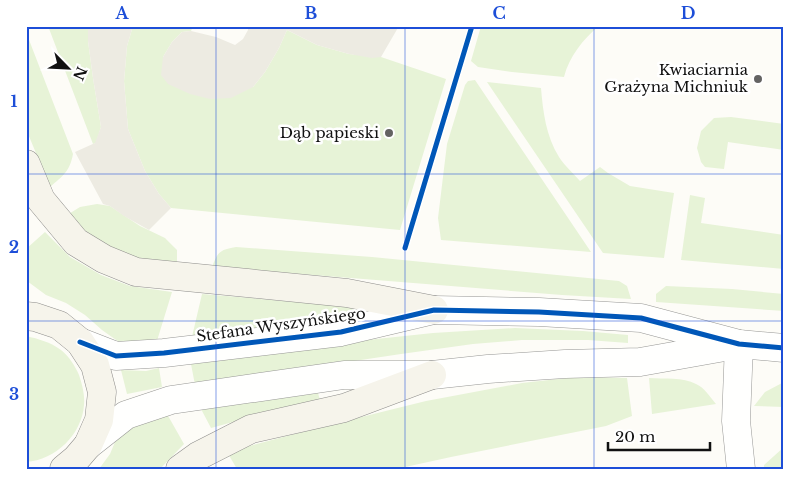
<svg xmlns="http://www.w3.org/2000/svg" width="810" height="495" font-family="'Libre Baskerville',serif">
  <rect width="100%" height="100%" fill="#fdfcf7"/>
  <!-- green -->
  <path fill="#e7f3d7" d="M48,26H88V41L93,78L101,127L96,143L93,144Z
    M133,26H193L191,31L182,32L172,42L163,57L253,87L265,72L279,48L287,30L317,45L349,54L381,57L446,79L400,230L171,208L159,194L145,171L128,129L124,81L127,46Z
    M481,26H599C583,39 569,57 564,77L512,72L478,67L471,61Z
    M26,32L73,154C70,171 63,176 50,187L26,129Z
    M475,80L591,252L441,240L438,218L447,144L465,85L468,81Z
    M487,82L541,88C543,112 546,136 559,157C564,165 573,173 580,181L600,167L608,173L630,186L674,193L664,258L603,253Z
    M731,117L784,124V150L728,142L724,169L705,167L701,162L697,148L701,131L714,118Z
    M690,195L705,198L701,223L784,235V269L681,260Z
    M97,204L110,206L140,226L165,238L177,250V264L148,261L115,251L78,226L67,215L80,207Z
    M45,232L70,257L101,275L130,286L172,292L156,344H138L119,342L102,330L85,315L66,303L46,295L27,281L26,279V249Z
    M236,247L372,257L619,281L627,286L631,299L562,295L212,267C218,251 220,250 236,247Z
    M666,286L732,289L784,294V311L656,302V294Z
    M202,294L344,306L369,310L366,314L191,341Z
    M515,328L583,331L628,335V343L588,340H522L473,344L401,354L195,385L191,364L348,342L433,333Z
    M26,336C39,339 50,342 61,350C69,356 75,366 79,375C82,384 85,395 84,405C82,434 56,460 26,462Z
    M159,368L162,387L127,394L121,370L146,371Z
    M576,377L627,378L632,416L606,426L451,457L396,469H237L227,452L321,427L426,401L522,383Z
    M649,378C664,379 683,377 696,384C705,388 710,397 716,404L652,414Z
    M782,383H784V407L754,406L765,392Z
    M318,393L320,400L266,413L211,428L201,409Z
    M167,414L184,444L160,469H99L110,454L115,442L127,431L149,418Z
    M784,447V469H764V465Z"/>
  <!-- plaza -->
  <path fill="#edebe2" d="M88,26H133L127,46L124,81L128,129L145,171L159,194L171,208L149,230L124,216L110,206L103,204L75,152L95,143L101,127L93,78L88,41Z
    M248,26H399L381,57L372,58L349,54L317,45L287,30L279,48L265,72L253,87L231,98L210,99L190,94L168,84L161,75L163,57L172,42L182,32L191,31L216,37L235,45L243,39L248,30Z"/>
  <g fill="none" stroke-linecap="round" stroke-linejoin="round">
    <!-- minor casing -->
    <g stroke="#979795" stroke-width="29">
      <path id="minor" d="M739,344L736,421L741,469"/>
    </g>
    <!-- tertiary casing -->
    <g stroke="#979795" stroke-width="29">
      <path id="tertiary" d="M80,342L116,356L164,353L341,332L434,310L539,312L641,318L739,344L784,348
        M88,445L126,415L171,400L344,375H432L488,369L565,364L640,362L730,346"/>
    </g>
    <!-- secondary casing -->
    <g stroke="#8e8d8b" stroke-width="29">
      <path id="secondary" d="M26,164L41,200L76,242L104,259L136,272L347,293L434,310
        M26,316L35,317L59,325L80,342L95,365L102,392L99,420L88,445L76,459L64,469
        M180,469L198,456L251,429L344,408L432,375"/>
    </g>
    <!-- minor -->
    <use href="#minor" stroke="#fffffe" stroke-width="28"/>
    <!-- tertiary -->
    <use href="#tertiary" stroke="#fffffe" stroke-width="28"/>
    <!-- secondary -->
    <use href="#secondary" stroke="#f6f4eb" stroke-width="28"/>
    <!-- cycleway casing -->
    <g stroke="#fff" stroke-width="8">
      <path id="cycleway" d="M405,248L472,26
        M80,342L116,356L164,353L341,332L434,310L539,312L641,318L739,344L784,348"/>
    </g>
    <!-- cycleway -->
    <use href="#cycleway" stroke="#0057b8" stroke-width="5"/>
  </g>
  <!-- grid -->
  <path fill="none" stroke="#1d4ed8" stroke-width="1" stroke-opacity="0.55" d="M216,26V469M405,26V469M594,26V469M26,174H784M26,321H784"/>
  <!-- markers -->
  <g fill="#646362" stroke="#fff" stroke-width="2">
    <circle cx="758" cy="79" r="5"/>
    <circle cx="389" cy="133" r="5"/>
  </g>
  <g text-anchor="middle" stroke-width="5" stroke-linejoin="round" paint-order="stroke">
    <!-- poi labels -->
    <g font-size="15" fill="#111" stroke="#fff" text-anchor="end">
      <text x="748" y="75">Kwiaciarnia<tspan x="748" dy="17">Grażyna Michniuk</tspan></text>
      <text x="379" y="138">Dąb papieski</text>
    </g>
    <!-- street labels -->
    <g font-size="15" fill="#111" stroke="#fff">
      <text transform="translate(281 325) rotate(-8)" y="5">Stefana Wyszyńskiego</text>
    </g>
  </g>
  <!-- border -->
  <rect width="810" height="495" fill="none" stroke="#ffffff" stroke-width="55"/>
  <!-- north arrow -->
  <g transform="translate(68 68) rotate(114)" stroke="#ffffff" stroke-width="4" paint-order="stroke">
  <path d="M0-4L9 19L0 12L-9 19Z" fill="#111111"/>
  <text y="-8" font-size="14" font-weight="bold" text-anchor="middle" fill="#111111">N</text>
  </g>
  <!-- scale -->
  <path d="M608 442v8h102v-8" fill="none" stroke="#111111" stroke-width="2.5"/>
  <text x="615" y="442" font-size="15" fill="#111111" stroke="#ffffff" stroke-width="4" paint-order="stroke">20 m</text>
  <rect x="28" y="28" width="754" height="440" fill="none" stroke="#1d4ed8" stroke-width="2"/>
  <g font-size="16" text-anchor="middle" font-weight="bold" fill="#1d4ed8">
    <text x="122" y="19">A</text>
    <text x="311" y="19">B</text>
    <text x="499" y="19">C</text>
    <text x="688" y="19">D</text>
    <text x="14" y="107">1</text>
    <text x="14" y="253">2</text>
    <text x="14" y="400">3</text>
  </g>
</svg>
